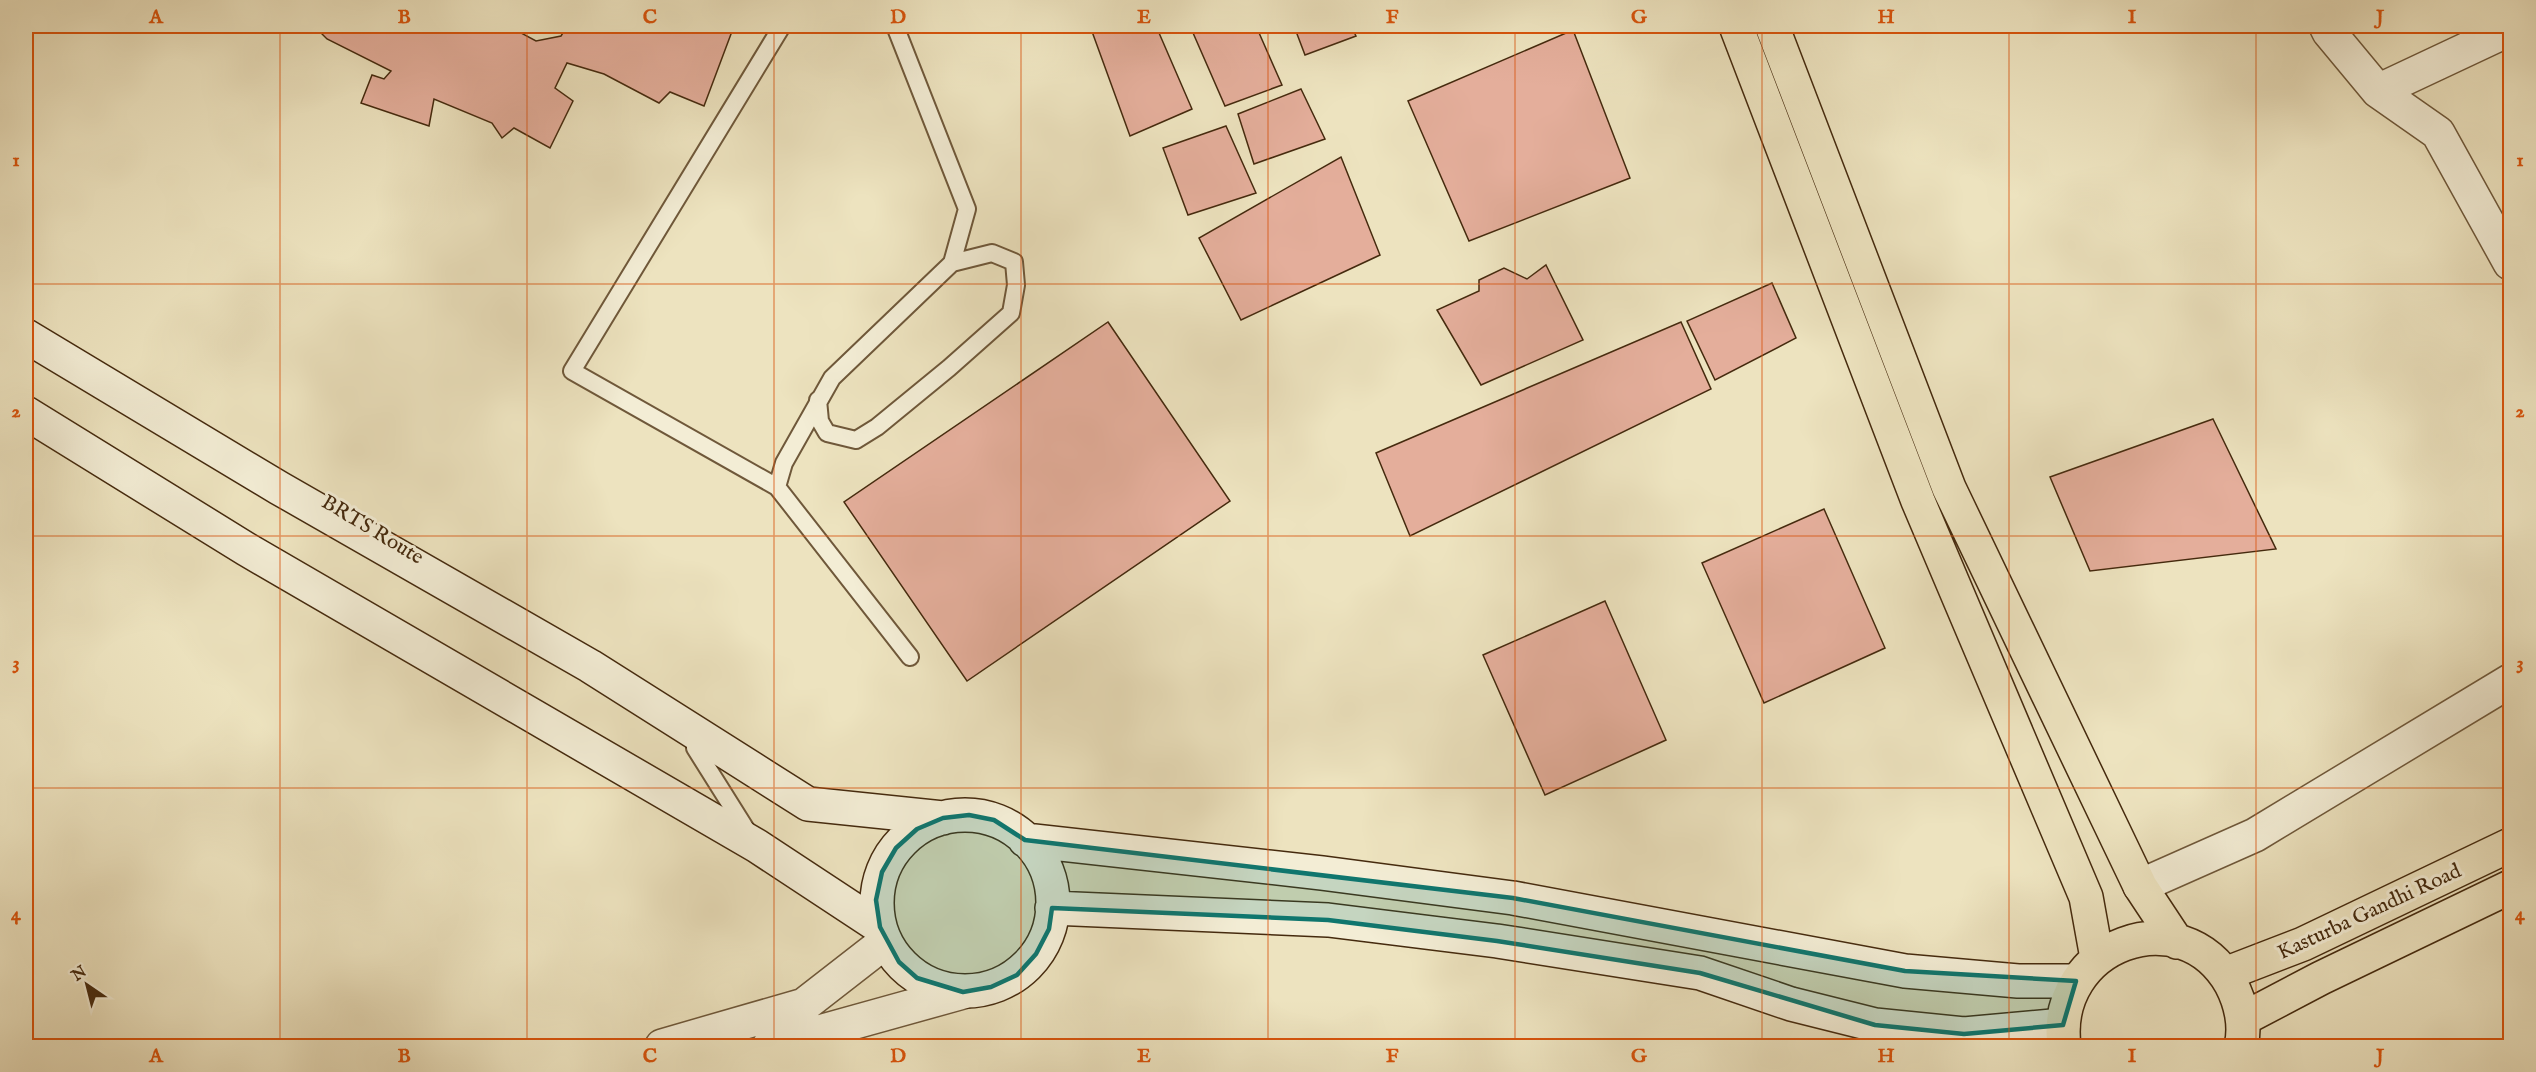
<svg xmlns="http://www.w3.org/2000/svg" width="2536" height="1072" font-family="'IM FELL English',serif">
  <rect width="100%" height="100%" fill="#ede3bf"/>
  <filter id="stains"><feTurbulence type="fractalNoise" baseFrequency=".00333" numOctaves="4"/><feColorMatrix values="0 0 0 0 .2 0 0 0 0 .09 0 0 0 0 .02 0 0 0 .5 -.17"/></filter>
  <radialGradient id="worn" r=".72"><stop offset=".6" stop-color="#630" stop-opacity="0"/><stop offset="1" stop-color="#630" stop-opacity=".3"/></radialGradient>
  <!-- building -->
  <path fill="#e4ae9b" stroke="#452a0e" stroke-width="1.5" d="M314,26H508L536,41L561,36L567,26H734L704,106L670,92L659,103L604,74L567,63L555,88L573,101L550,148L514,128L502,138L492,123L434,99L429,126L361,103L372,75L384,79L391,71L327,39Z
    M1090,26H1156L1192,109L1130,136Z
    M1190,26H1256L1282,85L1225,106Z
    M1294,26H1351L1356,36L1305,55Z
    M1573,30L1630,178L1469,241L1408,101Z
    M1301,89L1325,139L1254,164L1238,114Z
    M1226,126L1256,193L1188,215L1163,148Z
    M1341,157L1380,255L1241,320L1199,238Z
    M1546,265L1583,340L1481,385L1437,310L1479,291V280L1504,268L1527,279Z
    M1772,283L1796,338L1715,380L1687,321Z
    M1108,322L1230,501L967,681L844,502Z
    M1681,322L1711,389L1410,536L1376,453Z
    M2213,419L2276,549L2090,571L2050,477Z
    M1824,509L1885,648L1764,703L1702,563Z
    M1605,601L1666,740L1545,795L1483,655Z"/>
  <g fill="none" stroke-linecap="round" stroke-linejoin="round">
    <!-- service casing -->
    <g stroke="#6f583a" stroke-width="20">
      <path id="service" d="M895,26L967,209L952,263L832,378L784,463L777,487L910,657
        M818,400L820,421L827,433L856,440L877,427L949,368L1011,313L1016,285L1014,262L992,253L952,263
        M777,487L572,371L782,26
        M695,748L749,834"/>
    </g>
    <!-- minor casing -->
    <g stroke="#6f583a" stroke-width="36">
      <path id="minor" d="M2326,26L2329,32L2378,91L2438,133L2510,263
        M2378,91L2510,29
        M2140,886L2255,835L2510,681"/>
    </g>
    <!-- tertiary casing -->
    <g stroke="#6f583a" stroke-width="36">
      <path id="tertiary" d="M662,1046L804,1005L885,942
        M769,1046L963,992"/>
    </g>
    <!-- secondary casing -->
    <g stroke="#452a0e" stroke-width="36">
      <path id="secondary" d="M26,336L279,488L590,666L808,804L943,818
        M26,413L246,549L757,846L880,927
        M877 903a88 88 0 1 1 176 0a88 88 0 1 1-176 0Z
        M1025,840L1322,873L1513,898L1905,971L2018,981H2076
        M1052,908L1328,920L1497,941L1700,973L1791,1004L1875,1025L1964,1034L2063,1025"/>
    </g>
    <!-- primary casing -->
    <g stroke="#452a0e" stroke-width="36">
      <path id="primary" d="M1736,26L1918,501L2086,897L2097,958
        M1772,26L1949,488L2140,886L2177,942
        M2225,974L2303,944L2510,845
        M2243,1019L2321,978L2510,887
        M2064,1046C2051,945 2181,896 2231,984C2241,1003 2246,1026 2241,1046"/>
    </g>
    <!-- service -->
    <use href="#service" stroke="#f3edd5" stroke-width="16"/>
    <!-- minor -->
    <use href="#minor" stroke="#f3edd5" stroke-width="33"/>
    <!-- tertiary -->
    <use href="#tertiary" stroke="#f3edd5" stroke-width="33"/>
    <!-- secondary -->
    <use href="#secondary" stroke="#f3edd5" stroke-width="33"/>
    <!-- primary -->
    <use href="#primary" stroke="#ede3bf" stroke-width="33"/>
  </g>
  <!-- marked area -->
  <path fill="#0f766e" fill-opacity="0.2" stroke="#0f766e" stroke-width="4.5" stroke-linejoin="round" d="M969,815L994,820L1025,840L1513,898L1905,971L2076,981L2063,1025L1964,1034L1875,1025L1700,973L1497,941L1328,920L1052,908L1049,929L1036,954L1017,975L991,987L963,992L917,978L899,962L880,927L876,900L882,872L896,848L917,829L943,818Z"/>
  <!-- grid -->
  <path fill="none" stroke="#d8540c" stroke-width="1.5" stroke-opacity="0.55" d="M280,26V1046M527,26V1046M774,26V1046M1021,26V1046M1268,26V1046M1515,26V1046M1762,26V1046M2009,26V1046M2256,26V1046M26,284H2510M26,536H2510M26,788H2510"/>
  <g text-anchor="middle" stroke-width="6" stroke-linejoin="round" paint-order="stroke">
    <!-- street labels -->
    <g font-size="21" fill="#452a0e" stroke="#f3edd5">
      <text transform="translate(373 529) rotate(31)" y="7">BRTS Route</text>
      <text transform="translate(2369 911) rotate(-25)" y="7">Kasturba Gandhi Road</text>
    </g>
  </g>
  <!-- margin -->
  <rect width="2536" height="1072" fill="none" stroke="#ede3bf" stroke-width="66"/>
  <!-- north arrow -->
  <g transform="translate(87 985) rotate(325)" stroke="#f3edd5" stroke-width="4.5" paint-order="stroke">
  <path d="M0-4.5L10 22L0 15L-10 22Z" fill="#452a0e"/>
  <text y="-9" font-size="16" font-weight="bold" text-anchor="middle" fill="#452a0e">N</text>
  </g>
  <rect x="33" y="33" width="2470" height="1006" fill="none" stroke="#d8540c" stroke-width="2"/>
  <g font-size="20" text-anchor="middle" font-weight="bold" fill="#d8540c">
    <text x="156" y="23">A</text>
    <text x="404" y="23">B</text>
    <text x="650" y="23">C</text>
    <text x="898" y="23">D</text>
    <text x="1144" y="23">E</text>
    <text x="1392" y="23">F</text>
    <text x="1639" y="23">G</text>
    <text x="1886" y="23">H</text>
    <text x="2132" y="23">I</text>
    <text x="2380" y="23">J</text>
    <text x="16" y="166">1</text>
    <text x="2520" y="166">1</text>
    <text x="16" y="417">2</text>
    <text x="2520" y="417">2</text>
    <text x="16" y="669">3</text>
    <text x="2520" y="669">3</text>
    <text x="16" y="920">4</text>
    <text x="2520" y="920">4</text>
    <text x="156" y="1062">A</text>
    <text x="404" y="1062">B</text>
    <text x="650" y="1062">C</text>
    <text x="898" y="1062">D</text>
    <text x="1144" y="1062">E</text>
    <text x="1392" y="1062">F</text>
    <text x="1639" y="1062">G</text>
    <text x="1886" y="1062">H</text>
    <text x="2132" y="1062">I</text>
    <text x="2380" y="1062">J</text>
  </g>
  <rect width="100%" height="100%" filter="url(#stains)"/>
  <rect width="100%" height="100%" fill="url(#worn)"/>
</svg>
